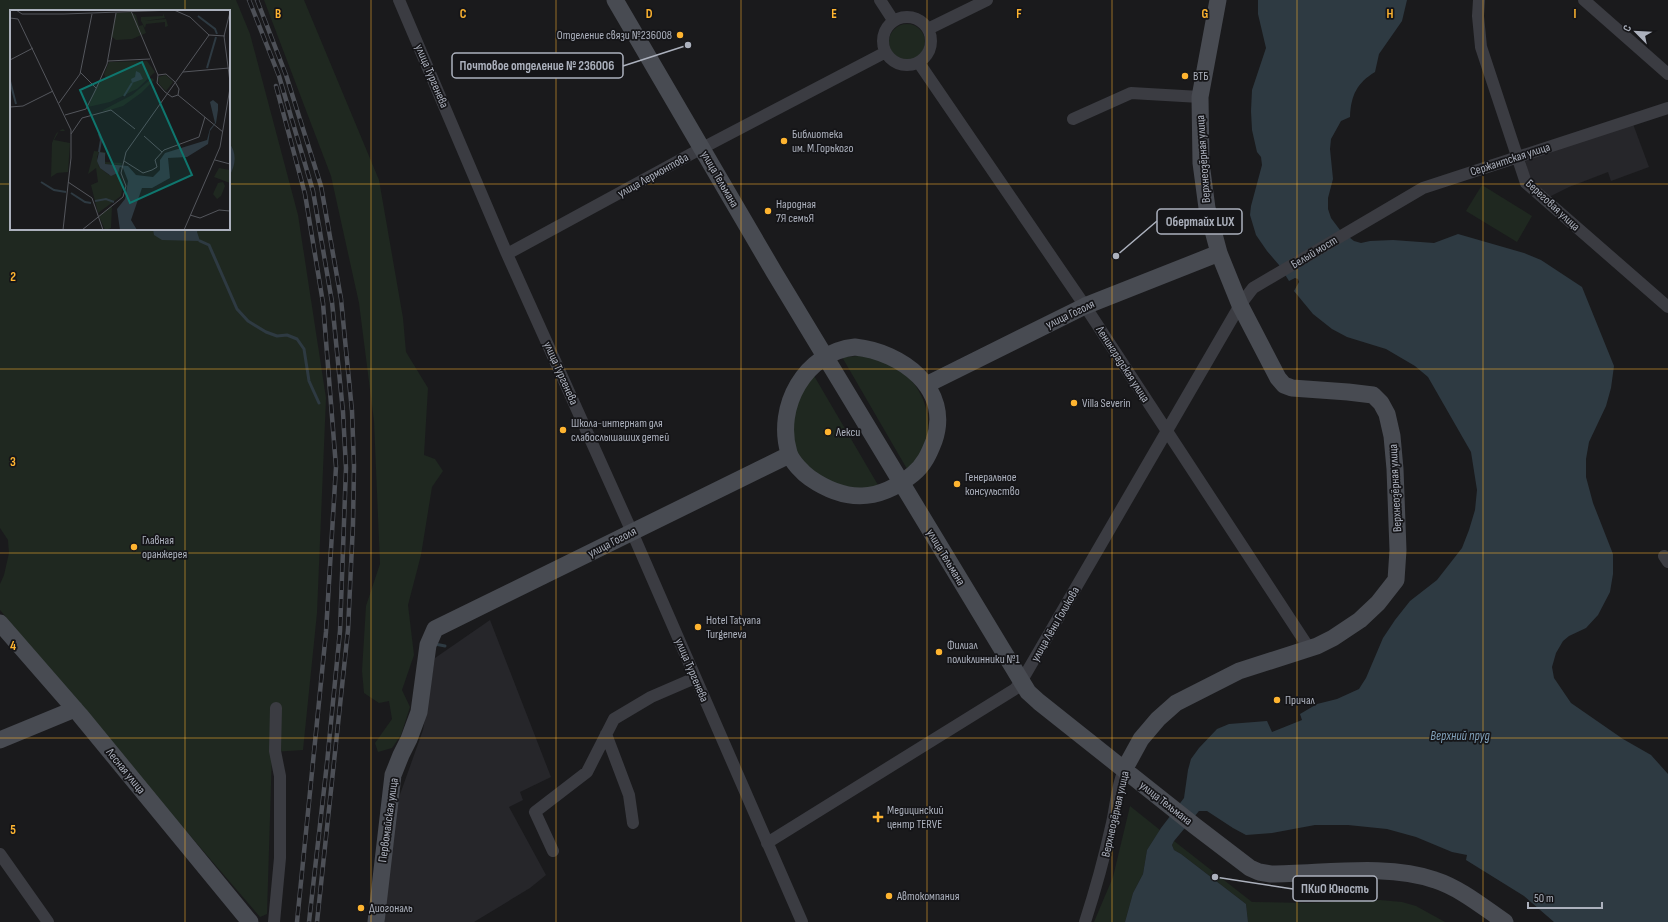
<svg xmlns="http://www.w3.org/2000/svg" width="1668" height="922" font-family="'Sofia Sans Condensed',sans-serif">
  <rect width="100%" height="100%" fill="#1a1a1c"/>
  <!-- built -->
  <path fill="#26262a" d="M1633,124L1649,167L1611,181L1608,172L1569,187L1549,197L1530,181L1525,159Z
    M490,620L551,777L520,792L523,800L509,807L546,875L530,888L474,922H385L383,884L398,800L423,730L435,658Z"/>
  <!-- green -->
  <path fill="#1f2820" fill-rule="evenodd" d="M0,0H236L250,34L298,215L326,398L317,613L303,750L272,752L267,914L260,917L125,760L0,610V584L4,575L9,553L8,540L0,528ZM11,11H229V229H11Z
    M264,0H304L379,180L403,318L406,352L428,388L424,455L435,459L443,471L432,487L421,555L408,605L414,655L402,690L410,707L401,735L392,748L378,752L375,743L392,719L389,701L379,703L364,693L362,671L366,606L380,564L374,421L359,303L331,176Z
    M889 42a18 18 0 1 1 36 0a18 18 0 1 1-36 0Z
    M1482,185L1532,216L1517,242L1466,211Z
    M859,356C866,357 876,357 883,360C919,375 938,414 923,451C920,457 912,464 907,469L842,357Z
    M813,374L878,485L864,490L842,487L825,480L807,467L794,450L791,411Z
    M1130,806L1160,830L1147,850L1143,874L1133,893L1125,922H1094L1113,877Z
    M1174,841L1252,902L1308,903L1380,900L1402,902L1416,906L1445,922H1248L1246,904L1181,854L1174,850L1172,845Z"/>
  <!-- water -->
  <path fill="#2e3a42" d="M1258,0H1407L1402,21L1379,54L1375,72C1357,83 1351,95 1350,117L1341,121L1331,139L1330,149L1333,179L1328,198V209L1331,218L1340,230L1354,241L1361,243L1370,241L1393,240L1434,243L1458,234L1524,253L1541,260L1582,287L1614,366L1611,388L1606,406L1589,442L1586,459V477L1593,503L1613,554V574L1610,592L1598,615L1586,628L1569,636L1563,641L1556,653L1552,667L1554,678L1571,703L1623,739L1651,755L1668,774V922H1554L1524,896L1466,860L1467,855L1452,852L1416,837L1387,829L1348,825H1315L1272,833L1246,835L1233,828L1207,811H1199L1174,841L1172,845L1174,850L1181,854L1246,904L1248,922H1125L1133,893L1143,874L1147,850L1161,828L1184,798L1188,770L1191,759L1199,748L1217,729L1229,724L1267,721L1272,732L1302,720L1300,714L1317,704L1337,699L1359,689L1366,678L1383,638L1395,620L1410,601L1437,580L1462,548L1469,530L1475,510L1477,490L1471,452L1428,377L1415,366L1386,349L1347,337L1332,329L1313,314L1294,291L1299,282L1298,279L1295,278L1289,281L1279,265L1267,251L1256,235L1250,215L1251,206L1262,165L1261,157L1257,152L1252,130L1251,111L1252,90L1266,48L1258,14Z
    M229,143C237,152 236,166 229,176Z
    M153,229H198L197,232L200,241L162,240L154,235Z"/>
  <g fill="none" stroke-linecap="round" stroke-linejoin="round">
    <!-- stream -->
    <path stroke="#2e3a42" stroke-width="3" d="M200,241L209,245L237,309L248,321L266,332L277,336L287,335L297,339L304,349L309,381L319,403
      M435,644L445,646"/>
    <!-- street -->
    <path stroke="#3b3c42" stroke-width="12" d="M399,0L507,254L632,532L802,922
      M880,0L893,20
      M1479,0L1478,16L1481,47L1526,183L1668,307
      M1584,0L1668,74
      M883 41a24 24 0 1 1 48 0a24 24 0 1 1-48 0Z
      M928,29L987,0
      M919,63L1085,306L1309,648
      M1073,119L1131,93L1200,97
      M507,254L691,154L884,53
      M1664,556L1668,562
      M606,734L629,795L633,823
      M767,843L1015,689L1021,682L1240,305L1253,288L1423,188L1668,108
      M553,851L535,812L587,772L614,719L651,697L695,678
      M0,854L48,922
      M274,922L280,858V776L275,751L276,708
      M1085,922C1095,891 1104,859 1111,827C1116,808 1116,788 1124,770"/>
    <!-- secondary -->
    <path stroke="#484b52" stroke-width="17" d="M615,0L774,272L1028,692L1039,702L1195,826L1250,868L1259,872L1271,874C1322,874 1387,863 1435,880C1460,888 1483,907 1505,922
      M855,347C902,352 952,389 934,441C929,454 924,465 913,474C879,502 846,503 810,478C803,473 792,462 789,453C775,407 805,352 855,347Z
      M926,385L1085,306L1219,253
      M0,623L80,715L250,922
      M0,740L75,709
      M1124,770L1141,739L1158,719L1176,703L1239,671L1317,646L1333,638L1360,620L1378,603L1396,580L1398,550L1395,469L1392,436L1387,414L1381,403L1373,395L1348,392L1292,388L1284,385L1278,378L1240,305L1219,253L1207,208L1201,163L1200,97L1218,0
      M376,922L393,775L401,755L409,739L419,712L428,645L435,629L789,455"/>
    <!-- rail casing -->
    <g stroke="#4d5057" stroke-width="4.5">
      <path id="rail" d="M249,0L279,76L313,191L332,302L343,412L346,468L340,631L327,763L309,922
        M257,0L286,75L321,186L341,299L352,411L354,466L353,524L348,630L317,922
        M276,86L305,194L323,303L336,467L326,632L297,922"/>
    </g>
    <!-- rail -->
    <use href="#rail" stroke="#151518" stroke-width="3" stroke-dasharray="9" stroke-linecap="butt"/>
  </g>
  <!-- grid -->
  <path fill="none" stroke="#feb430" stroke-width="1" stroke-opacity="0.55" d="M185,0V11M371,0V922M556,0V922M741,0V922M927,0V922M1112,0V922M1297,0V922M1483,0V922M0,184H11M229,184H1668M185,229V922M0,369H1668M0,553H1668M0,738H1668"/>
  <!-- markers -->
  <g fill="#feb430" stroke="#151518" stroke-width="1.5">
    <circle cx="680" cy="35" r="4"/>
    <circle cx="1185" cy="76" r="4"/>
    <circle cx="784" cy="141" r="4"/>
    <circle cx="768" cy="211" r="4"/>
    <circle cx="1074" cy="403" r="4"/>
    <circle cx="563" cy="430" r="4"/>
    <circle cx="828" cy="432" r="4"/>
    <circle cx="957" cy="484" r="4"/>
    <circle cx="134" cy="547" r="4"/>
    <circle cx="698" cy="627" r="4"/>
    <circle cx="939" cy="652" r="4"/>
    <circle cx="1277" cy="700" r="4"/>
    <path d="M876 811h4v4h4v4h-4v4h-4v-4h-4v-4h4z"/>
    <circle cx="889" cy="896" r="4"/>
    <circle cx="361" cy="908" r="4"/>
  </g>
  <g text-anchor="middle" stroke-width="3.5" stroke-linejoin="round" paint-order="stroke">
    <!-- poi labels -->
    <g font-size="12" fill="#acb1bd" stroke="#151518" text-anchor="start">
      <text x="672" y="39" text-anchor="end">Отделение связи №236008</text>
      <text x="1193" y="80">ВТБ</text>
      <text x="792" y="138">Библиотека<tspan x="792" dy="14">им. М.Горького</tspan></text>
      <text x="776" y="208">Народная<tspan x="776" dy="14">7Я семьЯ</tspan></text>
      <text x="1082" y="407">Villa Severin</text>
      <text x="571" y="427">Школа-интернат для<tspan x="571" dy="14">слабослышаших детей</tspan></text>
      <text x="836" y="436">Лекси</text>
      <text x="965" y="481">Генеральное<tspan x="965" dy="14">консульство</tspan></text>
      <text x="142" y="544">Главная<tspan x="142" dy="14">оранжерея</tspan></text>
      <text x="706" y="624">Hotel Tatyana<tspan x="706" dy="14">Turgeneva</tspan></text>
      <text x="947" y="649">Филиал<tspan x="947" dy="14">поликлинники №1</tspan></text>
      <text x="1285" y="704">Причал</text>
      <text x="887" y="814">Медицинский<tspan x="887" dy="14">центр TERVE</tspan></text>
      <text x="897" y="900">Автокомпания</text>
      <text x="369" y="912">Диогональ</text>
    </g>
    <!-- street labels -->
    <g font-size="12" fill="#acb1bd" stroke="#151518">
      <text transform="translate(432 76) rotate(67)" y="4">улица Тургенева</text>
      <text transform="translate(1203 159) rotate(-94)" y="4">Верхнеозёрная улица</text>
      <text transform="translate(1510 159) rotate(-18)" y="4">Сержантская улица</text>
      <text transform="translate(653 175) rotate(-29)" y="4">улица Лермонтова</text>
      <text transform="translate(720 179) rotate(60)" y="4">улица Тельмана</text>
      <text transform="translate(1553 205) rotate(43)" y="4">Береговая улица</text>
      <text transform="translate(1314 252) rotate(-31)" y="4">Белый мост</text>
      <text transform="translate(1070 314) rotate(-25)" y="4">улица Гоголя</text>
      <text transform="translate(1123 364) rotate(57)" y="4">Ленинградская улица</text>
      <text transform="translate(561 373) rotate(66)" y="4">улица Тургенева</text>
      <text transform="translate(1395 488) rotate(-93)" y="4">Верхнеозёрная улица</text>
      <text transform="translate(612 542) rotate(-27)" y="4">улица Гоголя</text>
      <text transform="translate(946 557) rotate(59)" y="4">улица Тельмана</text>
      <text transform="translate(1055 624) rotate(-60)" y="4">улица Лёни Голикова</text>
      <text transform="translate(692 670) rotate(67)" y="4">улица Тургенева</text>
      <text transform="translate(126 771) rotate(51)" y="4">Лесная улица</text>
      <text transform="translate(1166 803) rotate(38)" y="4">улица Тельмана</text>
      <text transform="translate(1115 814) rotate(-77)" y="4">Верхнеозёрная улица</text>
      <text transform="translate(388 820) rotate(-82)" y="4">Первомайская улица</text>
    </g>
    <!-- water labels -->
    <g font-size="13" font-style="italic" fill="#81a0b9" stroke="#151518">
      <text x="1460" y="740">Верхний пруд</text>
    </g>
  </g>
  <!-- overview -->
  <g transform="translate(10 10)">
    <rect width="220" height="220" fill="#1a1a1c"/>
    <path d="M121,2L126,5L129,16L133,15L136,23L122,29L106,30L101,26L106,3ZM153,3L155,8L134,11L156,9L158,16L155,17V12L136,14L135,18L131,11V7L153,6ZM137,51L145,62L127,79L100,92L78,97L91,69L96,68L94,64L99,52ZM156,65L163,72L156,81L149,74L148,67ZM142,68L144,70L131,83L113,96L100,100L93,101V100L122,85ZM53,119L55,121H49L44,130L60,133L58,162L47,163L41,167L42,133L46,124L48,122L51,120ZM84,141L95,142L96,143L94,151L96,152L112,153L111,155L95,154L93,150L95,145L89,142L87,147L89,157L99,165L107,164L111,157L109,164L113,175L111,186L88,203L81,175L88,172L86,158L78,164ZM209,158L220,160V173L204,167ZM208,173L213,172L215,176L211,186L207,189L203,184ZM102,196L101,218L95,220L89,206Z" fill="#1f2820"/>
    <path d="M126,61L130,63L133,69L122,73L121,69L125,67ZM203,90L208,94V100L206,113L200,121L198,134L177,147L158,148L160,168L142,178H132L121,210L127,220H110L107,199L115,189L118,171L113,158L110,157L108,163L101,166L90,158L87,151L89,142L95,143V154L118,156L126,165L143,167L150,160V150L155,143L197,130L200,119L205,113L200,92Z" fill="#2e3a42"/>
    <path fill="none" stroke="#2e3a42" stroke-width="2" d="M188,6L205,19L207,24M197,58L206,27M0,71L6,94M114,86L122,73M89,124L91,130L89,142M31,172L44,180L56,182M61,183L75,192L81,193M85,191L96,189L104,192"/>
    <path fill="none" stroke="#54565c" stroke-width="1" d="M6,0L12,4H54L164,0L180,7L199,25L215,26M121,1L148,65M220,2L214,26L220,72M0,8L8,9L61,120V148L53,220M0,50L23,38M98,51L140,49M70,62L86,78M173,62L219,58M148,65L156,64L165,72L169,79L168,85M148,65L147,73L155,82L162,87L168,85M168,85L213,122M49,93L70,64L82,4M0,97L13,96L43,81M55,105L76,99L86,79L97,54L106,3M61,124L72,108L101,100L125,119M134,126L152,142M205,150L220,154M114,151L133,163L142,160L147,157L145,150L154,140L189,127L195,107M58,172L82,188L93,220M180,205L190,208L209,200L220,201M72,220L113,187L116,176L111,163L116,142L199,25M174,220L210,137L220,78"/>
    <path fill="#0f766e" fill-opacity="0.15" stroke="#0f766e" stroke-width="2" d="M132,52L182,165L120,193L70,80Z"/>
    <rect width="220" height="220" fill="none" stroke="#acb1bd" stroke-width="2"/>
  </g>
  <g font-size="13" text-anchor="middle" font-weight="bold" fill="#feb430" stroke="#151518" stroke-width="3.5" stroke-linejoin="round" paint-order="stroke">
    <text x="278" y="18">B</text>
    <text x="463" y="18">C</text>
    <text x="649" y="18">D</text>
    <text x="834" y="18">E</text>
    <text x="1019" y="18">F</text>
    <text x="1205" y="18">G</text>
    <text x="1390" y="18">H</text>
    <text x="1575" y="18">I</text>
    <text x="13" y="281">2</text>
    <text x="13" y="466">3</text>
    <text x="13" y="650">4</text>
    <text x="13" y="834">5</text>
  </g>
  <!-- callouts -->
  <path fill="none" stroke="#acb1bd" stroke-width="1.5" d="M688 45L623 66M1116 256L1157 221M1215 877L1293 889"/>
  <g fill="#acb1bd" stroke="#151518" stroke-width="1.5">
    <circle cx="688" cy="45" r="4"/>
    <circle cx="1116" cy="256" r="4"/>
    <circle cx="1215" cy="877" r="4"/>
  </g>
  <g fill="#151518" stroke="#acb1bd" stroke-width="1.5">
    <rect x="452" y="53" width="171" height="25" rx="4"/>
    <rect x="1157" y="209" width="85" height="25" rx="4"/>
    <rect x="1293" y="876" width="84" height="25" rx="4"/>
  </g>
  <g font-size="13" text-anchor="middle" font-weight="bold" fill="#acb1bd">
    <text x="537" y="70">Почтовое отделение № 236006</text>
    <text x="1200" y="226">Обертайх LUX</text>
    <text x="1335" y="893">ПКиО Юность</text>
  </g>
  <!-- north arrow -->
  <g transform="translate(1636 32) rotate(294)" stroke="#151518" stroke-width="3" paint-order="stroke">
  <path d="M0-3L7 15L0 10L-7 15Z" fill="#acb1bd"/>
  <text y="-6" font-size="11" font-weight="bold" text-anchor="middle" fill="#acb1bd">С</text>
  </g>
  <!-- scale -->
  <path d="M1528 902v6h74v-6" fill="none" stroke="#acb1bd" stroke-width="2"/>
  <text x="1534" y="902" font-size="12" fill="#acb1bd" stroke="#151518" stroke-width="3" paint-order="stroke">50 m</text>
</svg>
